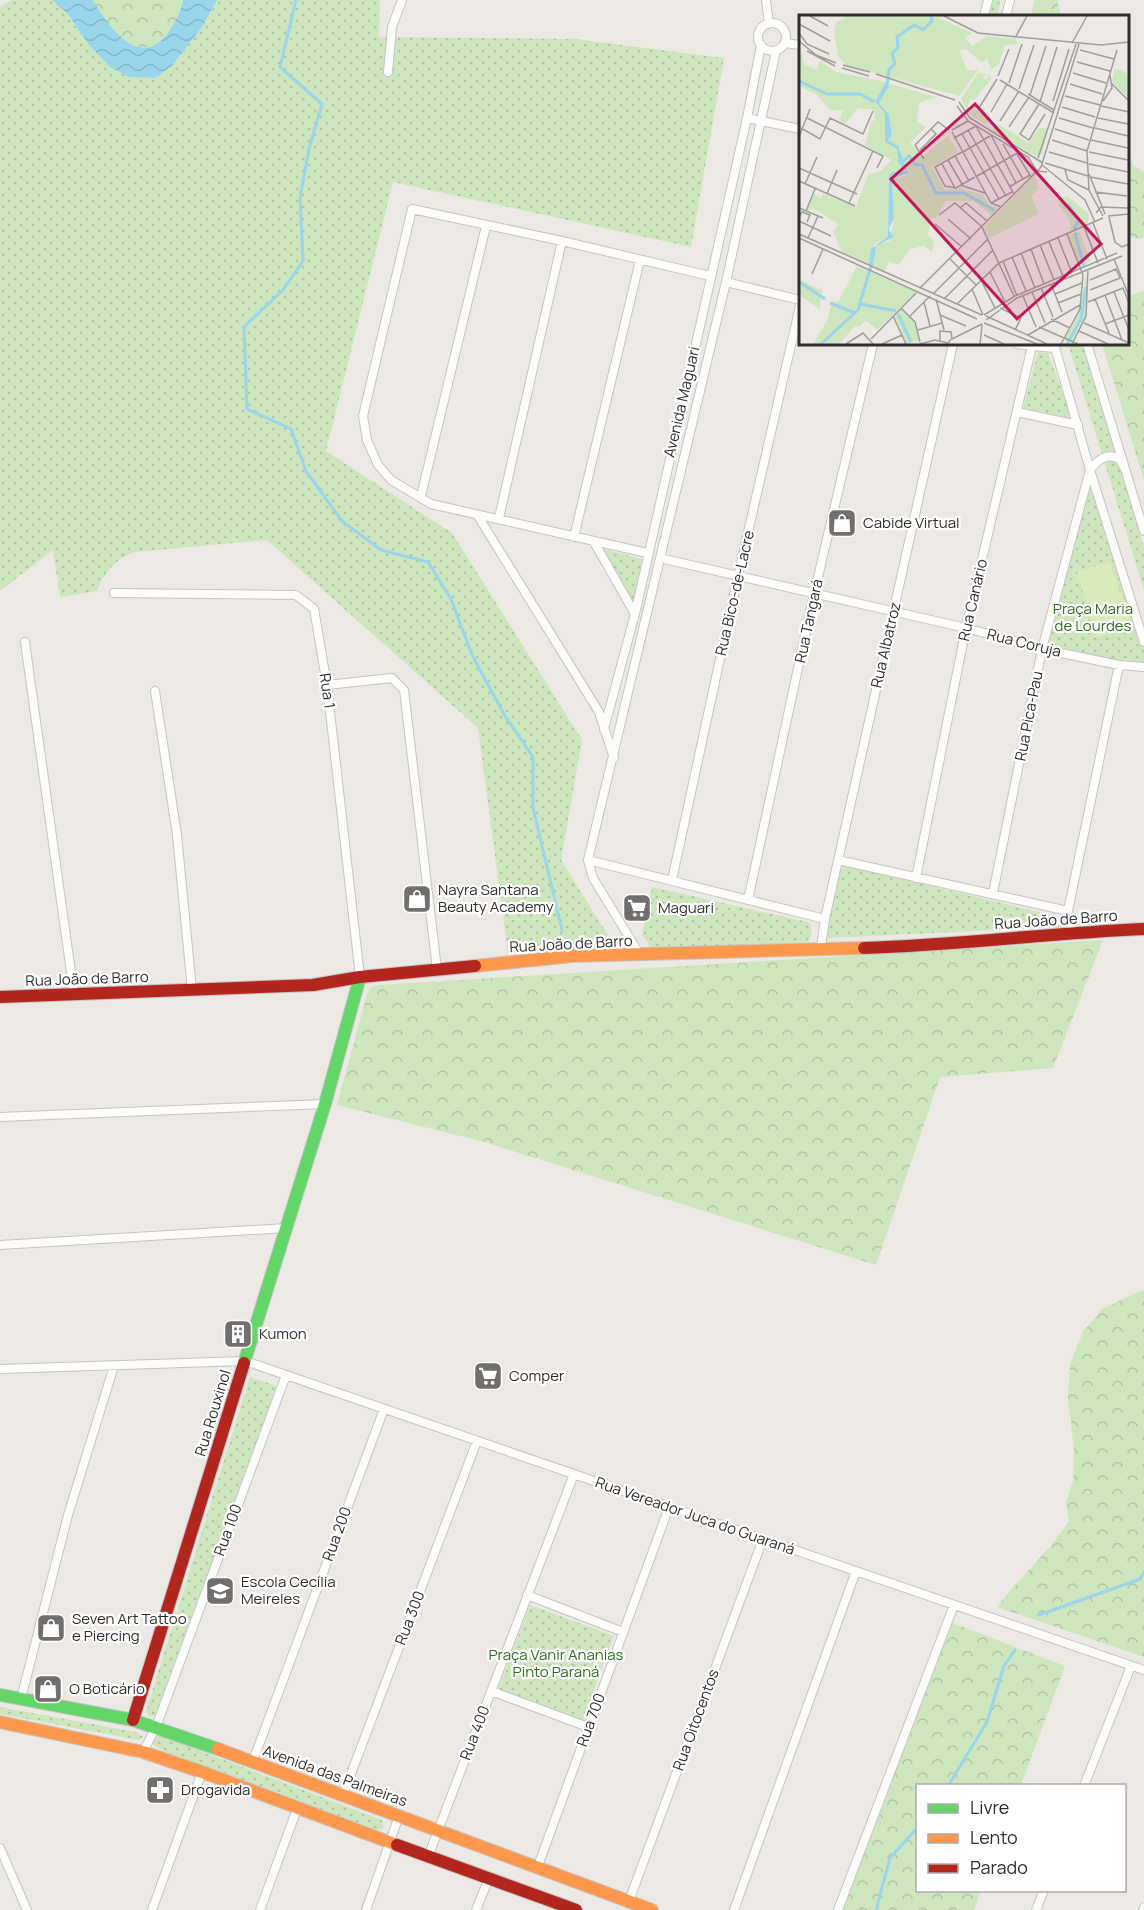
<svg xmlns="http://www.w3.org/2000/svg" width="1144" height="1910" font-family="Manrope,sans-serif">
  <defs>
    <pattern id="grass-dots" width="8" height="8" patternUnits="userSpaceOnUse" patternTransform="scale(1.5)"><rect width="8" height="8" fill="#cee6be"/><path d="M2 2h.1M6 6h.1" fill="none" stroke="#b1c6a4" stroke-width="1.8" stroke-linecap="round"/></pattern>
    <pattern id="forest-crowns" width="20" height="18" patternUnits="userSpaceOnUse" patternTransform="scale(1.5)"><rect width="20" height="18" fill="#cee6be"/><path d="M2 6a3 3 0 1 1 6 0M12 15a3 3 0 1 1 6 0" fill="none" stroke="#b1c6a4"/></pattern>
    <pattern id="water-waves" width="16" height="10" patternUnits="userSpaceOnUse" patternTransform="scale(1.5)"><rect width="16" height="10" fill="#99d6ec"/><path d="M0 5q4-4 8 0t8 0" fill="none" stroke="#84b8cb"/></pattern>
  </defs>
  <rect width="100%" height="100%" fill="#ece8e4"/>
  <!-- grass -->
  <path fill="url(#grass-dots)" d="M12,0H52L68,14L88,44L110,67L129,77L155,78L172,66L203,26L217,0H380L379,37L575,39L724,58L691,247L393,182L326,451L452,533L582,740L561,860L609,937C601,944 595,949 584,950L508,953L478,728L267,540L135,552C114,560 106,570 97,591L60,597L53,550L0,591V7Z
    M993,0H1000L998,16H989Z
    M1068,344H1083L1144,547V590Z
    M1038,352L1048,353L1072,418L1023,408Z
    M1091,474L1144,645V666L1044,649Z
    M603,549L642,559L635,605Z
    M848,866L1060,917L1059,927L826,938L840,870Z
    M652,887L808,922C814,929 811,935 808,942L653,950L642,935Z
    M250,1377L277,1386L155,1715L150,1717L146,1711Z
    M530,1605L614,1636L582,1722L498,1690Z
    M0,1707L136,1732L143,1737L139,1740L0,1714Z
    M156,1734L382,1820L384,1827L380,1830L350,1825L166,1752L153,1745L152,1739Z"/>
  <!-- forest -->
  <path fill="url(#forest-crowns)" d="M93,0H183C180,14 175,23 167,34C139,71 107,24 93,0Z
    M1035,0H1057L1061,16H1031Z
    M1128,147L1133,165L1144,172V237L1140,239L1128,237Z
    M1144,291V480L1102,344H1128V296Z
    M1103,940L1053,1068L940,1077L876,1265L484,1142L337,1105L367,994L371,987L379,985Z
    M1140,1291H1144V1657L997,1607C1020,1577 1048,1553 1069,1521L1066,1503L1073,1480L1074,1449L1068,1399L1070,1364L1083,1332L1102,1309Z
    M950,1622L1065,1666L1021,1785L918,1786V1890L981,1891L974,1910H842Z"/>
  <!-- pitch -->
  <path fill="#d9eabb" d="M1110,562L1131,626L1097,637L1077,572Z"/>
  <!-- water -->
  <path fill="url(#water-waves)" d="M52,0H93C107,24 139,71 167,34C175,23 180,14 183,0H217L203,26L172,66L155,78L129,77L110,67L88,44L68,14Z"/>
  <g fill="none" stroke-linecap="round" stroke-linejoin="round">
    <!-- stream -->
    <path stroke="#99d6ec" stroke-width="3" d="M296,0L280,67L322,104L309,149L300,197L303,261L283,290L244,327L247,409L291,429L306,471L342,521L381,550L428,562L451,599L472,655L505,716L533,757V808L562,930
      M1039,1615L1140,1579L1144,1572
      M948,1786L987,1722L1004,1666L1015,1650
      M876,1910L890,1858L918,1827"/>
    <!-- street casing -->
    <g stroke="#c5c4c5" stroke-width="10">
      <path id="street" d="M766,0L769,24
        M984,16L988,0
        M1006,16L1010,0
        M758 37a14 14 0 1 1 28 0a14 14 0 1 1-28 0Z
        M785,43L800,45
        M388,72L392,27L402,0
        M747,118L800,129
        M726,282L800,300
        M1017,344L1032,346
        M1054,344L1090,470L1144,642
        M1087,344L1144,531
        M1017,412L1078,425
        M421,496L486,226
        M478,516L599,712L614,758
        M499,518L562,241
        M574,537L640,260
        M594,542L635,614
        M647,553L431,504L391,480L378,465L367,440L363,416L412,209L562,241L710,276
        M660,558L966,628L1042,649L1119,665L1144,667
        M114,593L296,595L314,609L327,685L360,977
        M25,642L74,994
        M327,685L392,678L404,690L437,969
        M155,691L177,835L192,990
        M604,729L635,614L747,118L761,45
        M588,860L825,919
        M838,860L1068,911
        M916,878L966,628L1032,346L1055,348
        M672,880L738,576L800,306
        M993,893L1042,649L1090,470C1098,460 1106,452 1119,459L1125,469
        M748,900L814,594L873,344
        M1073,932L1068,911L1119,665
        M821,947L825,919L953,344
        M640,955L593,878L588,860L726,282L776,51
        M0,1117L325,1104
        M0,1245L287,1228
        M0,1369L245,1361L1144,1670
        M527,1595L623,1632
        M491,1691L588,1727
        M21,1699L68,1515L114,1366
        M143,1752L156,1727L286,1375
        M253,1761L384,1409
        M1084,1786L1131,1666
        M343,1795L477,1441
        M0,1848L27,1910
        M428,1857L574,1474
        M538,1866L669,1507
        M629,1901L763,1539
        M152,1910L202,1772
        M260,1910L297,1809
        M366,1910L399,1816
        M476,1910L489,1878
        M734,1910L856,1571
        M838,1910L954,1605
        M1036,1910L1044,1890
        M1143,1910L1144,1907"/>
    </g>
    <!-- fast casing -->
    <g stroke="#c5c4c5" stroke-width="14">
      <path id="fast" d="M244,1363L325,1104L360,977
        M0,1695L133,1720L218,1749"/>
    </g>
    <!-- slow casing -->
    <g stroke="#c5c4c5" stroke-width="14">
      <path id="slow" d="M475,966L572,956L864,948
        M0,1722L143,1752L202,1772L397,1845
        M218,1749L652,1910"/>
    </g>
    <!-- jam casing -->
    <g stroke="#c5c4c5" stroke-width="14">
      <path id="jam" d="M864,948C958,945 1050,933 1144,929
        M0,997L313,985L360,977L475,966
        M133,1720L244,1363
        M397,1845L576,1910"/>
    </g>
    <!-- street -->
    <use href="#street" stroke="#fcfcfb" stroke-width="8"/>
    <!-- fast -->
    <use href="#fast" stroke="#63d668" stroke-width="12"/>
    <!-- slow -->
    <use href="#slow" stroke="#ff974d" stroke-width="12"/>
    <!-- jam -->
    <use href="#jam" stroke="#b3261e" stroke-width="12"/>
  </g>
  <!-- icons -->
  <defs>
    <g id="shop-square" transform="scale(1.5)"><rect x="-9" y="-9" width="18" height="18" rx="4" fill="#706f6e" stroke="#fff"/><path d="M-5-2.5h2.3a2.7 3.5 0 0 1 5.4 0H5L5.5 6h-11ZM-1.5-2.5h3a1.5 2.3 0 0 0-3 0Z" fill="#fff"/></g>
    <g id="supermarket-square" transform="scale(1.5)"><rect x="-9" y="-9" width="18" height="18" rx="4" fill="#706f6e" stroke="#fff"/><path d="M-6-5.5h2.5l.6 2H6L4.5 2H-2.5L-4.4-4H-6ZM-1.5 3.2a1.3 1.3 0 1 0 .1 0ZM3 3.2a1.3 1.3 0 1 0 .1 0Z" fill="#fff"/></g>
    <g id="building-square" transform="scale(1.5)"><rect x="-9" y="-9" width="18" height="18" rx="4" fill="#706f6e" stroke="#fff"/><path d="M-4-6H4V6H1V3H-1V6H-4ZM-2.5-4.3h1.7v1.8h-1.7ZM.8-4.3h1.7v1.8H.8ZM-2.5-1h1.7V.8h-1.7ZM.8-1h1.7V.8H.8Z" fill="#fff"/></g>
    <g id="school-square" transform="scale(1.5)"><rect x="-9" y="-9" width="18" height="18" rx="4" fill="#706f6e" stroke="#fff"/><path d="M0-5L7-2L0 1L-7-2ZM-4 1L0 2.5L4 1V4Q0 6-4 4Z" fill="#fff"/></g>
    <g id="pharmacy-square" transform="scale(1.5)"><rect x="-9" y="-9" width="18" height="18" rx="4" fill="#706f6e" stroke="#fff"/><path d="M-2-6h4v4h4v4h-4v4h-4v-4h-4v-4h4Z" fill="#fff"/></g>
  </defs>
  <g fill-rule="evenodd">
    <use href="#shop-square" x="842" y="523"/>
    <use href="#shop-square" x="417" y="899"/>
    <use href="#supermarket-square" x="637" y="908"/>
    <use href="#building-square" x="238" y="1334"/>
    <use href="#supermarket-square" x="488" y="1376"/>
    <use href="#school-square" x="220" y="1591"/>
    <use href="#shop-square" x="51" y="1628"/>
    <use href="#shop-square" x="48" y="1689"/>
    <use href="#pharmacy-square" x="160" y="1790"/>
  </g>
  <g text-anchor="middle" stroke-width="4.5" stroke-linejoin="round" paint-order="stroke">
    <!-- street labels -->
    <g font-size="15" fill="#2e2e2e" stroke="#fff">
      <text transform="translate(682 402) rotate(-77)" y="5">Avenida Maguari</text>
      <text transform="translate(735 593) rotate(-77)" y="5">Rua Bico-de-Lacre</text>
      <text transform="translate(973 600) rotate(-77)" y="5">Rua Canário</text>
      <text transform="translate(809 621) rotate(-78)" y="5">Rua Tangará</text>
      <text transform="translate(1024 643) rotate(14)" y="5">Rua Coruja</text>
      <text transform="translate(886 645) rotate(-77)" y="5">Rua Albatroz</text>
      <text transform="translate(327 691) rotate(82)" y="5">Rua 1</text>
      <text transform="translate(1029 716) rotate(-79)" y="5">Rua Pica-Pau</text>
      <text transform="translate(1056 920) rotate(-4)" y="5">Rua João de Barro</text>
      <text transform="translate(571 944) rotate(-3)" y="5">Rua João de Barro</text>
      <text transform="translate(87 979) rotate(-2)" y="5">Rua João de Barro</text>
      <text transform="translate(213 1413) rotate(-73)" y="5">Rua Rouxinol</text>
      <text transform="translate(695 1516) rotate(19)" y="5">Rua Vereador Juca do Guaraná</text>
      <text transform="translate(228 1530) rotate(-70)" y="5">Rua 100</text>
      <text transform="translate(337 1534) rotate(-70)" y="5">Rua 200</text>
      <text transform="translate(410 1618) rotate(-69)" y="5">Rua 300</text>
      <text transform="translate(591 1720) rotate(-70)" y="5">Rua 700</text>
      <text transform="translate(696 1720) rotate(-70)" y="5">Rua Oitocentos</text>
      <text transform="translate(475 1733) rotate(-69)" y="5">Rua 400</text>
      <text transform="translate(335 1776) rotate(20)" y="5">Avenida das Palmeiras</text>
    </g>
    <!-- poi labels -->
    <g font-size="15" fill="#2e2e2e" stroke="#fff" text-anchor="start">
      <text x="863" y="528">Cabide Virtual</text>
      <text x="438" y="895">Nayra Santana<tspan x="438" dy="17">Beauty Academy</tspan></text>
      <text x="658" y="913">Maguari</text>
      <text x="259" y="1339">Kumon</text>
      <text x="509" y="1381">Comper</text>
      <text x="241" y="1587">Escola Cecília<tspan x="241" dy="17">Meireles</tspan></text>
      <text x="72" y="1624">Seven Art Tattoo<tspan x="72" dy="17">e Piercing</tspan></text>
      <text x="69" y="1694">O Boticário</text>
      <text x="181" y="1795">Drogavida</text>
    </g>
    <!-- park labels -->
    <g font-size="15" fill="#2c6e1b" stroke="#fff">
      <text x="1093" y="614">Praça Maria<tspan x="1093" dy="17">de Lourdes</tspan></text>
      <text x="556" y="1660">Praça Vanir Ananias<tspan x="556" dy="17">Pinto Paraná</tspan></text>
    </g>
  </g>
  <!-- overview -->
  <g transform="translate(799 15)">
    <rect width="330" height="330" fill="#ece8e4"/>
    <path d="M91,69L137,82L120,88L118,107L127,112L111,128L123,142L149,121L159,137L133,152L146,175L161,173L184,180L190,190L199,193L192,200L175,186H147L136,204L132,202L129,220L135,226L133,237L125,231L111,234L99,250L90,246L86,256L74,251V237L79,229L91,226L95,203L93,164L107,161L108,150L101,144V135L89,125L93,120L90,100L80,88ZM103,294L114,305L121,325L108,329L95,302Z" fill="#cee6be"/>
    <path d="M47,1L138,2L173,18L166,23L173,31L188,21L217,24L219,29L206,30L200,49L192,55L188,43L183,48L167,34L160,35L168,55H179L160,81L47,50L39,41L35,15L37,8ZM3,38L5,49L18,55L21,46L37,57L87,67L76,88L86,98V126L98,134V143L107,156L90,161L89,221L75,229L70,249L43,237L34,217L39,209L16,194L8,195L15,179L22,183L24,179L57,192L69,160L82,156L92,145L66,130L72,107L76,105L75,95L59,93L46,109L40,105L44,96L31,95L17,79L0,71V42ZM316,53L330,59V83L313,67ZM179,58L190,59L184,61L186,65L191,60L193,63L175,85L171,84L169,92L192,102L187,109L172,101L162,84ZM197,108L230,128L240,113H249L243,139L236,141L194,116ZM235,160L240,173L232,181L240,199L190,223L185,212ZM268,181L290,199L289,209L271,216V205L260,190L261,183ZM280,216L292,246L282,253L269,220ZM58,251L117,277L78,315L67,305L60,312L56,311L40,329H14L28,306L33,286L39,287ZM288,257L286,302L273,326L266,323L279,300ZM0,264L21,275L23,272L21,294L0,280Z" fill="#cee6be"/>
    <path d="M87,67L90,71L80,88L90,100L93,120L89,125L99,131L109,158L93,164L95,203L90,214L94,222L77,231L74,251L70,249L72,234L89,221L90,161L93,157L107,156L99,147L98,134L86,127V98L76,87Z" fill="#99d6ec"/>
    <path fill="none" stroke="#99d6ec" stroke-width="3" d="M0,66L28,79H61L76,87M88,71L90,54L96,49L93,39L99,32L98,22L115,10L124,15L133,6L132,1M104,147L110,141L117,150H123L137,178H165L195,195M269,189L280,205L275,214M276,218L285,251M0,267L26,284M31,288L56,298M62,289L97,296M99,299L112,327M22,329L59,295L73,248M268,329L282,304L287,272"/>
    <path fill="none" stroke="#a09e9b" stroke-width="1.5" d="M11,1L29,11M145,1L179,18L302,30L330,27M0,9L31,26M0,18L8,29L30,39M216,23L228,1M0,26L17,40L37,48M273,28L288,1M281,35L315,44M8,36L36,51M278,47L311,56M44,50L71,57M43,53L70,61M274,58L307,68M77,59L156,85M199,61L210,34M201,65L255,98M210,68L223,29M312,68L330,86M271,69L303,79M220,74L235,30M229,79L255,95M231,80L247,31M266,81L301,90M254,86L270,34M304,86L313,73L311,60M160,87L171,103L244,148M241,87L258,32M240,89L221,119L230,125L246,99M158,91L169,106L229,142L238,156L248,157M302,91L330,97M263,92L296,102M180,93L198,64M192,97L208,69M8,103L84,141L78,153M260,103L294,113M299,103L329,109M201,106L220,76M210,112L230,82M2,113L21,124L31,103L64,119L74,96M296,113L329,121M256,114L290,125M153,115L169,106M169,115L207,181M153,117L192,188L202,192M163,119L200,184M192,120L217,168M0,122L11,94M155,123L177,111L215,179M253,125L288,136M292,125L329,133M204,129L224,164M121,135L137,119L132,114M163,137L136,152L146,171L157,173L176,162M164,137L191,121M250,137L288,148M290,137L329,145M218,139L232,162M156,141L170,166M239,143L277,29M125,144L116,130L139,107L150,115M149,145L163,169M246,148L289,161M143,149L156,173M290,149L329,157M243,150L286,185L296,207M0,153L58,179M266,155L269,165L290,175M290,159L306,199M178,161L220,137M291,162L329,169M0,166L56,191M6,169L18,142M161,170L186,178M210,172L231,160M296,177L328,181M28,179L38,155M50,188L74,136M192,188L213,177M0,193L24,203M161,193L167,188L188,206M7,196L16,174M297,198L302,192L329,193M140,200L156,188L183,212L215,281M304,201L290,175L288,136L318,35M309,201L330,199M0,202L3,197L11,200L8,207M310,202L316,227L323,232L330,229M149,204L172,224M0,206L32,221M294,208L308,244M136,209L163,232M285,212L299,248M0,219L183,300M0,223L178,304M9,223L19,201M259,223L273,258M250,227L264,261M241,230L255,265M232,234L245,269M222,238L236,273M213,242L227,276M151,244L177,270M315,244L330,281M204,246L218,281M191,257L206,287M13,259L24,234M182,265L196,293M252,269L263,297M121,273L242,152L280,29M242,273L254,302M173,274L184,300M291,275L321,263L317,254L291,265M233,277L246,308M315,277L330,315M134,279L189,224M256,279L283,268M306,280L323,325M224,281L237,312M137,284L145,315M145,284L194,235M296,284L310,318M125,287L131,311M289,287L324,273L330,288M259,288L282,279M158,289L200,248L304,203M102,293L116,307L121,327M201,293L222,303L216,315M141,300L167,311M185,300L216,281L318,238M94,301L107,329M111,301L131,281M187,301L248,329M252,304L271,313M187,305L218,283L323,241M185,308L238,329M285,308L330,328M306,309L330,300M240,312L279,329M119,315L143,308M280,316L309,329M185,320L205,329M229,320L281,290M72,324L119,276M153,324L183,309M47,329L64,318L74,329M83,329L103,320M121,329L136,325L149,328L153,323L152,317L141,316V326M181,329L183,310M262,329L281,294L284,260L268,219M273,329L287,301L289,254"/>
    <path fill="#c2185b" fill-opacity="0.15" stroke="#c2185b" stroke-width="3" d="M176,89L302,229L218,304L92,164Z"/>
    <rect width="330" height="330" fill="none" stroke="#2e2e2e" stroke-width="3"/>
  </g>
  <!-- legend -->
  <rect x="916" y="1784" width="210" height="108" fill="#ffffff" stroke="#ababab" stroke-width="1.5"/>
  <rect x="928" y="1804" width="30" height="9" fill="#63d668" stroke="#ababab" stroke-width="1.5"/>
  <text x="970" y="1814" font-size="18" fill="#2e2e2e">Livre</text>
  <rect x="928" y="1834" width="30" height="9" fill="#ff974d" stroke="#ababab" stroke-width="1.5"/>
  <text x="970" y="1844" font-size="18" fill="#2e2e2e">Lento</text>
  <rect x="928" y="1864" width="30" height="9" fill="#b3261e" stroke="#ababab" stroke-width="1.5"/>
  <text x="970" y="1874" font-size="18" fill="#2e2e2e">Parado</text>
</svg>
